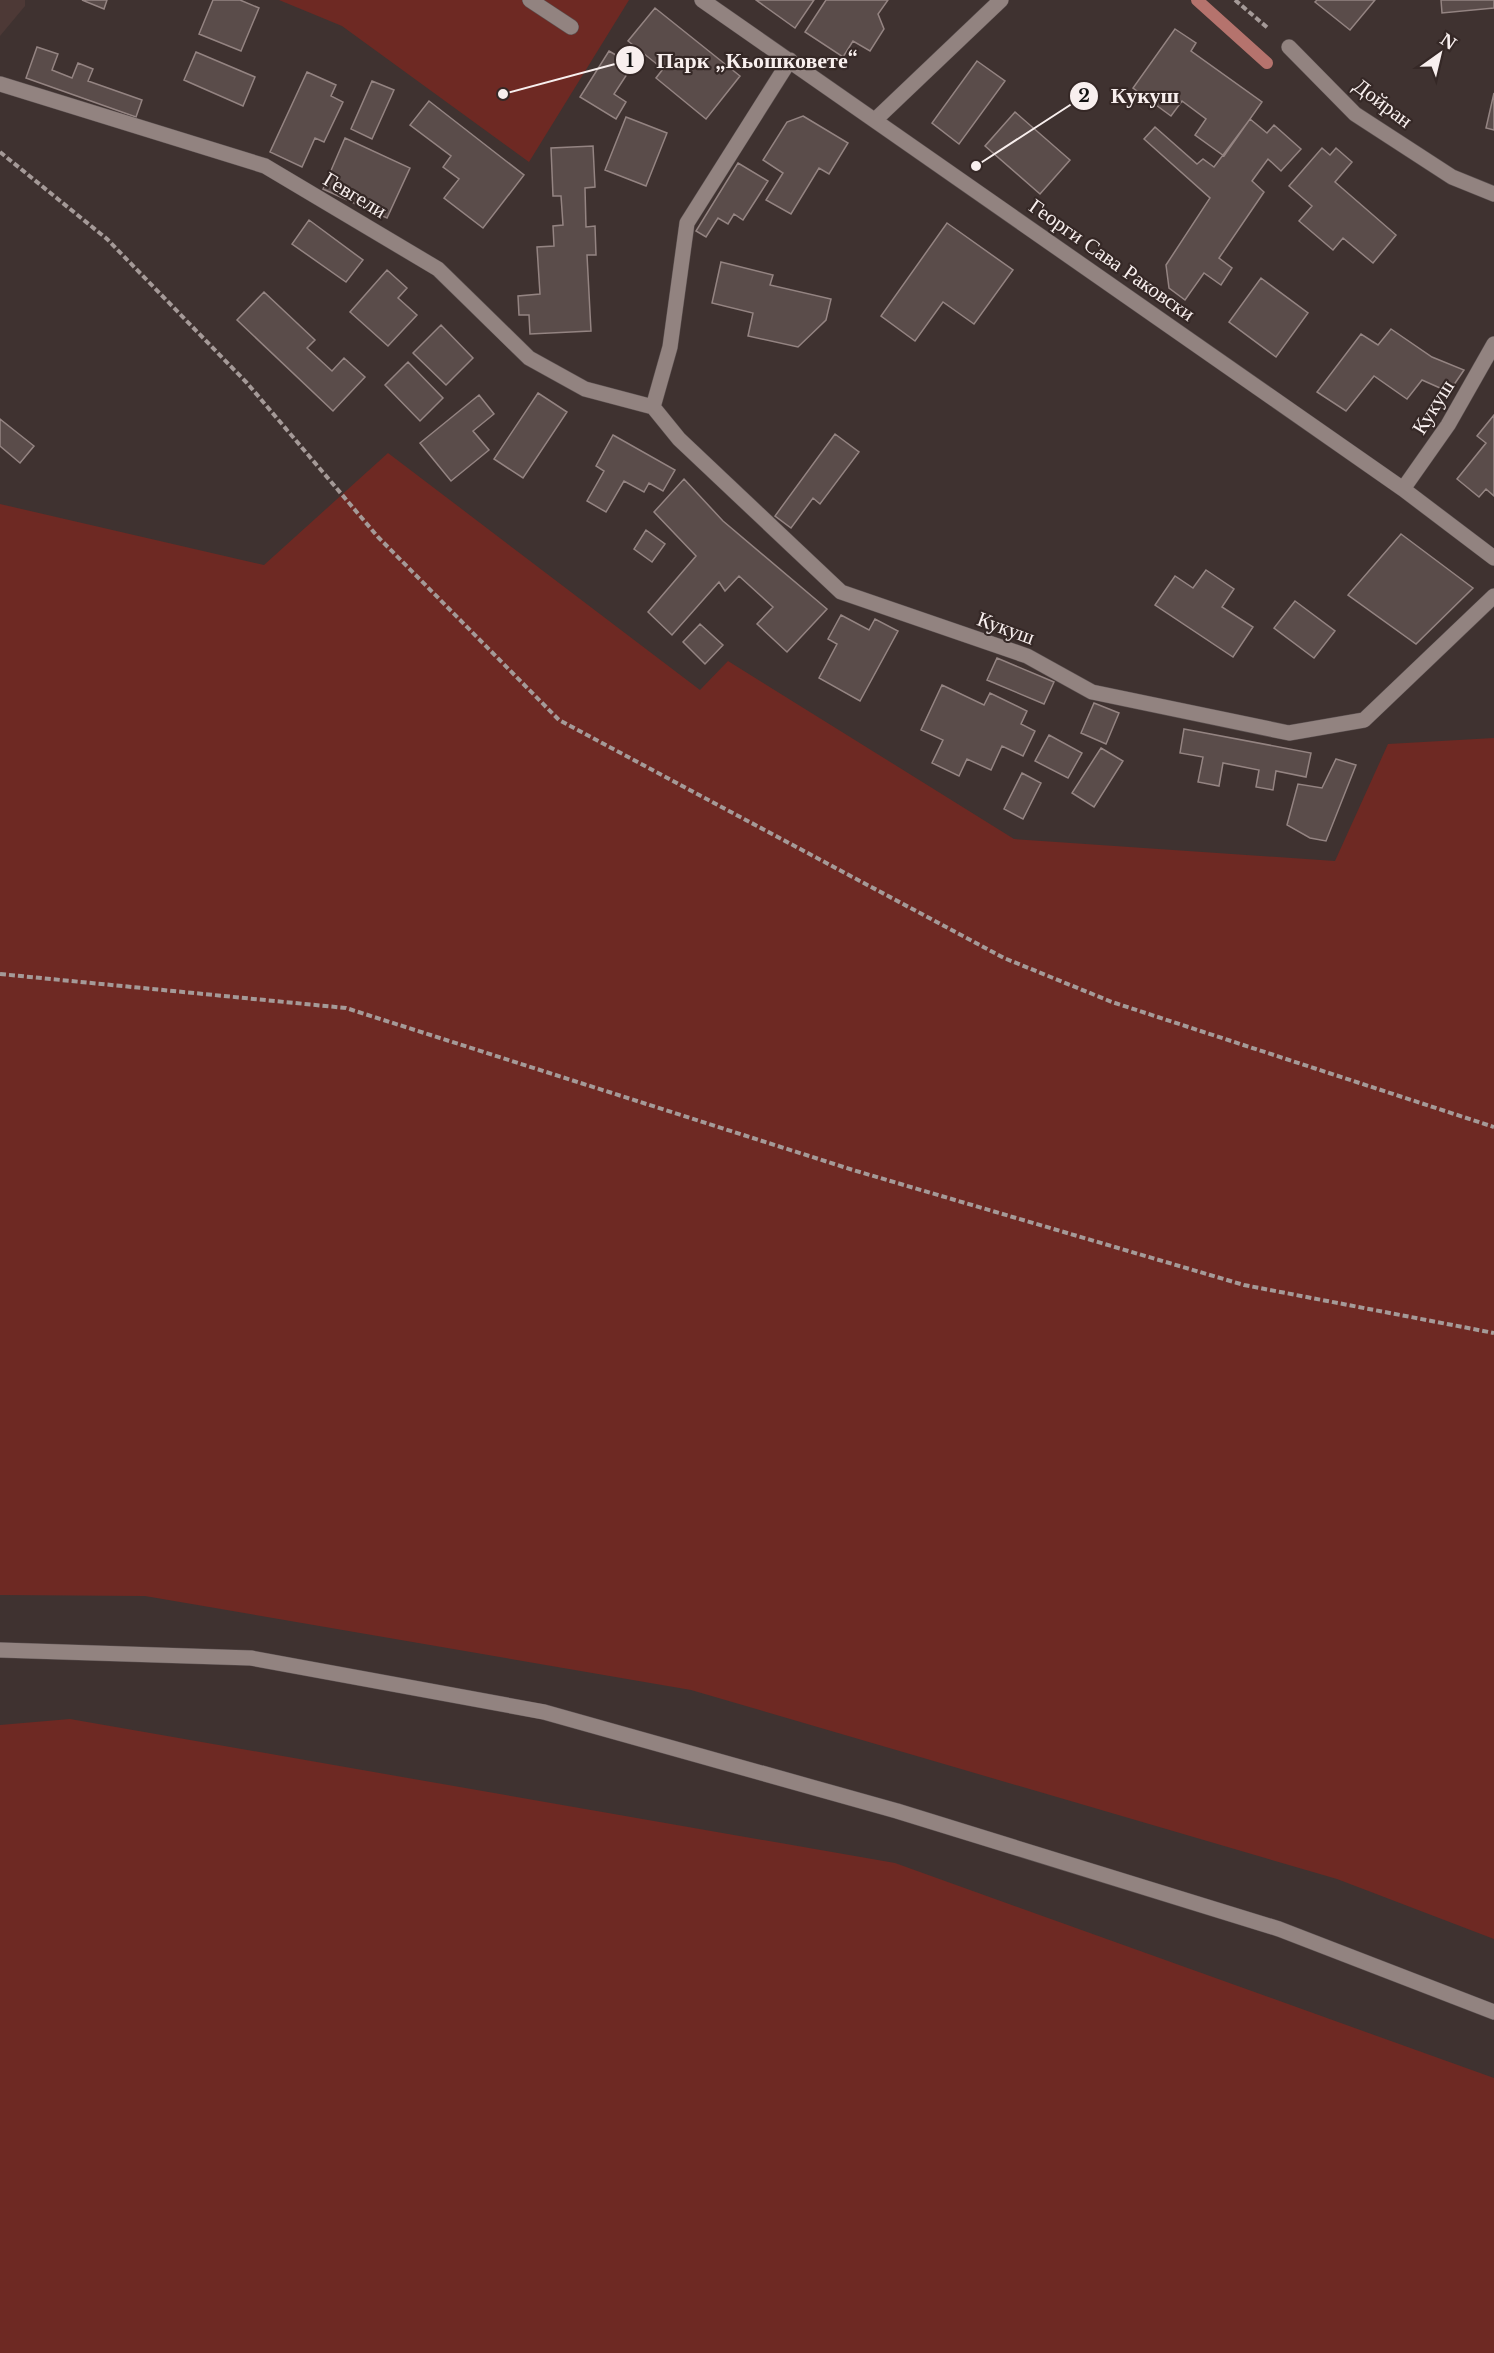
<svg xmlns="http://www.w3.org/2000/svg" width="1494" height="2353" font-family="'Libre Baskerville',serif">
  <rect width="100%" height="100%" fill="#3f3230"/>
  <!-- built -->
  <path fill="#4d3936" d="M0,0H25V6L0,36Z"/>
  <!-- green -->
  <path fill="#6e2923" d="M279,0H629L529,162L342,26Z
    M388,453L700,690L728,661L1014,839L1335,861L1388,744L1494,738V1939L1337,1879L691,1690L145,1596L0,1595V504L264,565Z
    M70,1719L895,1863L1494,2078V2353H0V1725Z"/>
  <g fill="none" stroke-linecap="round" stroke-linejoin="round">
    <!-- stream -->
    <path stroke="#b5736d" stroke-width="12" d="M1197,0L1267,63"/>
  </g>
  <!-- building -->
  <path fill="#5a4c4a" stroke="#948482" stroke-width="1.5" d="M82,0H107L104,9Z
    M213,0H240L259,8L241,51L199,34Z
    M756,0H814L795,28Z
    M826,0H888L878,14L884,29L870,51L853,41L843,57L805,32Z
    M1317,0H1375L1350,30L1315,2Z
    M1441,0H1494V8L1442,13Z
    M655,8L740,76L706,119L656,78L663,69L628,41Z
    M1175,29L1196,43L1191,51L1262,102L1224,156L1195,135L1206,119L1182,101L1171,116L1133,88Z
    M37,47L58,54L52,70L72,78L78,63L93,69L88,81L142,100L136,117L26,78Z
    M609,51L633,65L614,94L626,102L616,119L580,97Z
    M196,52L255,77L243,106L184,80Z
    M977,61L1005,81L959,144L932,123Z
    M307,72L336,85L331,96L343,102L324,142L315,138L302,167L270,152Z
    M372,81L394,90L372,139L351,129Z
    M1494,93V130L1486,128Z
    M429,101L524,175L483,228L444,198L459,179L443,167L451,156L410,125Z
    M1015,112L1070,160L1040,194L985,146Z
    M803,116L848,143L829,174L819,168L791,214L766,200L783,173L763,160L787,122Z
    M626,117L667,133L646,186L605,170Z
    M1250,119L1267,133L1274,125L1301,149L1281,171L1268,159L1252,181L1264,192L1219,258L1232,268L1221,285L1204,273L1185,300L1169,288L1166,265L1210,198L1144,139L1155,127L1197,164L1203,159L1214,167Z
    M345,138L410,168L387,218L323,189Z
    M593,146L595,187L585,188L586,227L595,226L596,255H587L591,331L530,334L529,315H519L518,296L540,294L537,247L554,246L553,226L563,225L561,196H553L551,148Z
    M1322,148L1330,155L1336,148L1352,162L1335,182L1396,235L1373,263L1343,238L1333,250L1299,221L1312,206L1289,186Z
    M738,163L768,181L743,220L734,214L728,224L718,218L706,237L696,231Z
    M309,220L363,260L346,282L292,244Z
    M947,223L1013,270L974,324L943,302L915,341L881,316Z
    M721,262L773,275L770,285L831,299L826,320L798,347L748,336L753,313L712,303Z
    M387,270L407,288L398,298L417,315L388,346L350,312Z
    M1261,278L1308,313L1276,357L1229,322Z
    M264,292L315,340L307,348L332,371L344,358L365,377L333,411L237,320Z
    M441,325L473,358L446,385L413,353Z
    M1391,329L1432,357L1464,370L1449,392L1422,380L1407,399L1374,376L1346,411L1317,392L1361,334L1378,345Z
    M408,362L443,398L420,421L385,385Z
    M538,393L567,412L523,478L494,459Z
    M479,395L494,414L473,431L489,450L451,481L420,443Z
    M1494,415V496L1486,489L1479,497L1457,479L1486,443L1477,436Z
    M0,419L34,446L20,463L0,446Z
    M835,434L859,452L820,504L813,498L791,528L775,516Z
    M613,435L675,470L663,491L649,483L644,492L624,481L606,512L587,501L604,471L596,466Z
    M684,479L723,521L827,609L787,652L757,624L773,607L739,576L725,591L719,582L672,635L648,612L696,556L654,512Z
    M646,530L665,544L652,562L634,549Z
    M1401,534L1473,588L1416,644L1348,595Z
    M1206,570L1234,589L1222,607L1253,627L1233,657L1155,605L1175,576L1193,588Z
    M1295,601L1335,631L1314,658L1274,628Z
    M841,615L869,630L875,619L898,631L860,701L819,678L837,644L828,639Z
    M700,624L723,645L705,664L683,642Z
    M997,658L1054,682L1044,704L987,680Z
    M942,685L984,705L990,693L1027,711L1021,724L1035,731L1023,756L1002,746L991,770L967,759L959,776L932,763L943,740L921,730Z
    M1094,703L1119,713L1106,744L1081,733Z
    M1184,729L1311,753L1306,777L1276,771L1273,790L1256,787L1259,770L1223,763L1219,786L1198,782L1203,757L1180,753Z
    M1049,735L1082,753L1068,778L1035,761Z
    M1101,748L1123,761L1094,807L1072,793Z
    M1336,759L1356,765L1326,841L1310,838L1287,825L1298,784L1322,788Z
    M1022,773L1041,783L1023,819L1004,809Z"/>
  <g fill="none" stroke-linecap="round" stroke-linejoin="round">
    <!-- lane casing -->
    <g stroke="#5c5150" stroke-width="16">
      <path id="lane" d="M530,0L571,27"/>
    </g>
    <!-- street casing -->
    <g stroke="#5c5150" stroke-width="16">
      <path id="street" d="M702,0L1403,489L1494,558
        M1289,47L1355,114L1452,177L1494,194
        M0,84L265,166L438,269L529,358L585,389L653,407
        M875,120L1001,0
        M653,407L679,439L841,592L1027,656L1092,692L1289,733L1364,720L1494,596
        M653,407L670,347L687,223L790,60
        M1403,489L1448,425L1494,344
        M0,1650L251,1658L544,1712L897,1811L1279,1929L1494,2012"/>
    </g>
    <!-- path -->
    <path stroke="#a59a98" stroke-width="4" stroke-dasharray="6 3" stroke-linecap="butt" d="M1235,0L1269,29
      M0,152L107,239L247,383L378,537L559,720L1004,958L1112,1002L1494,1127
      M0,974L346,1008L853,1170L1244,1285L1494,1333"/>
    <!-- lane -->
    <use href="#lane" stroke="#928380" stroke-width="15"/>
    <!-- street -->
    <use href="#street" stroke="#928380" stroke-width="15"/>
  </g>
  <g text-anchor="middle" stroke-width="4.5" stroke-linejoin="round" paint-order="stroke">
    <!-- street labels -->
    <g font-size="21" fill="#f8efee" stroke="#352826">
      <text transform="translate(1383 103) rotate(37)" y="7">Дойран</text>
      <text transform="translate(355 195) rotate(31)" y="7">Гевгели</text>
      <text transform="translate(1112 260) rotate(35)" y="7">Георги Сава Раковски</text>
      <text transform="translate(1433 407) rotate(-58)" y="7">Кукуш</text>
      <text transform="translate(1006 628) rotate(20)" y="7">Кукуш</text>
    </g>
  </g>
  <!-- callouts -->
  <path fill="none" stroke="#f8efee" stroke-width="2" d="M503 94L630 60M976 166L1084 96"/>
  <g fill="#f8efee" stroke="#352826" stroke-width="2">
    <circle cx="503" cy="94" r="6"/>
    <circle cx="976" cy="166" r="6"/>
    <circle cx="630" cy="60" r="15"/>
    <circle cx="1084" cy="96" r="15"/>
  </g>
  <g font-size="18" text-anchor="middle" font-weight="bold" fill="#111">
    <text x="630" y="67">1</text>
    <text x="1084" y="102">2</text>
  </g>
  <g font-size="22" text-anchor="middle" font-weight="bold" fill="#f8efee" stroke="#352826" stroke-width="4.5" stroke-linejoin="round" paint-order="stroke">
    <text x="757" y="68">Парк „Кьошковете“</text>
    <text x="1145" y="103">Кукуш</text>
  </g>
  <!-- north arrow -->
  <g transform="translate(1440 54) rotate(34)" stroke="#352826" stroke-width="4.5" paint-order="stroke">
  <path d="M0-4.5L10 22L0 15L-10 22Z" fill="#f8efee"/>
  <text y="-9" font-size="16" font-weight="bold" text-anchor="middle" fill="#f8efee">N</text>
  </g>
</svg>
